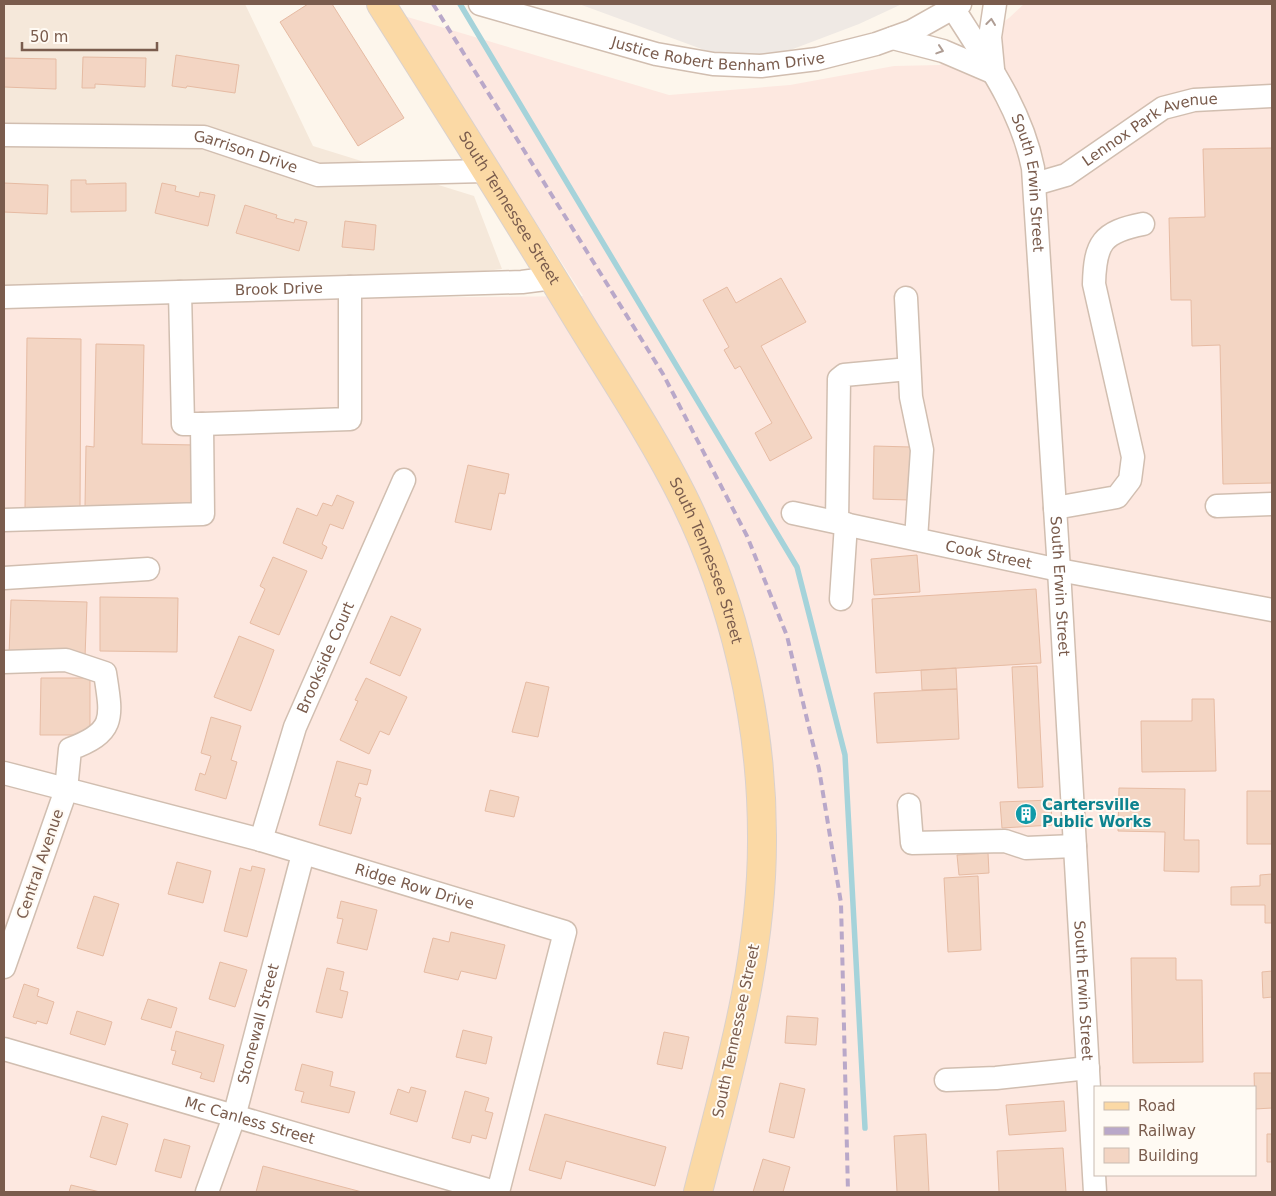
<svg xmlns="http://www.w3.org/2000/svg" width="1276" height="1196" font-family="'DejaVu Sans',sans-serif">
  <rect width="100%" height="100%" fill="#fdf6ec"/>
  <!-- residential -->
  <path fill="#f5e8da" d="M4,4H245L313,146L474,196L502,269L350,287L4,297Z"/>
  <!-- commercial -->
  <path fill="#fde8e0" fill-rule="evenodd" d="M1024,4H1272V1192H4V301L583,296L404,16L669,95L790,85L894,66L940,65L1009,18ZM1095,1087H1255V1175H1095Z"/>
  <!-- industrial -->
  <path fill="#efe9e4" d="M579,4H902L859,24L748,66Z"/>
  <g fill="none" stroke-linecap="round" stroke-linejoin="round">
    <!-- stream -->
    <path stroke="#a5d3da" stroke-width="5.5" d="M460,4L797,567L845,755L865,1128"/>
  </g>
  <!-- building -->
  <path fill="#f3d5c3" stroke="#e6bba3" d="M308,4H332L404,118L358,146L280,22Z
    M176,55L239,65L235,93L187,86L186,88L172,86Z
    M83,57L146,58L145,87L95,84V88H82Z
    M4,58L56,59V89L4,87Z
    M1272,148V483L1223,484L1220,345L1192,346L1191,300H1171L1169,218L1205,217L1203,149Z
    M71,180H86V184L126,183V211L71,212Z
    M4,183L48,185L47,214L4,212Z
    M162,183L176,186L175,191L199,197L200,192L215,195L208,226L155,213Z
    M245,205L277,215L276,218L294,223L295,219L307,222L299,251L236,233Z
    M345,221L376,225L374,250L342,247Z
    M781,278L806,322L761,346L812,438L770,461L755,433L772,423L740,366L735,369L724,350L729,347L703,300L727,287L736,303Z
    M27,338L81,339L80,509L25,508Z
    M96,344L144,345L142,444L195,445L194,508L85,506L86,446L94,447Z
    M874,446L911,447L910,500L873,499Z
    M468,465L509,474L505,494L499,493L491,530L455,522Z
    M337,495L354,502L343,529L330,524L322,544L327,547L322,559L283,543L297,508L317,516L323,503L332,506Z
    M917,555L920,592L874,595L871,559Z
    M273,557L307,571L279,635L250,623L265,589L260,586Z
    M1036,589L1041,663L876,673L872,599Z
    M100,597L178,598L177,652L100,651Z
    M11,600L87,602L85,657L9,655Z
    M391,616L421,629L400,676L370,663Z
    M239,636L274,650L251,711L214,697Z
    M1037,666L1043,787L1018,788L1012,667Z
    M956,668L957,689L922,690L921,670Z
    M41,678H90V735H40Z
    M366,678L407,697L389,735L380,731L369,754L340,740L358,701L355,700Z
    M526,682L549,687L538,737L512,732Z
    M957,689L959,739L877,743L874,693Z
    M1192,699H1214L1216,771L1142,772L1141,721H1192Z
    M211,717L241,726L231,760L237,762L226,799L195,790L200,773L205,775L211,756L201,753Z
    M337,761L371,770L367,785L359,783L355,796L361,798L351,834L319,825Z
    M1119,788L1185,789L1184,840H1199V872L1164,871L1165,832L1118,831Z
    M490,790L519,797L514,817L485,811Z
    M1247,791H1272V844H1247Z
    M1051,800L1052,825L1002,828L1000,802Z
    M988,853L989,873L959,875L957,855Z
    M177,862L211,871L203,903L168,894Z
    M252,866L265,869L247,937L224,931L240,868L251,871Z
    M1272,874V923H1265V905H1231V887L1260,886V875Z
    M978,876L981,950L948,952L944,878Z
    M94,896L119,904L103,956L77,948Z
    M341,901L377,910L367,950L337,943L343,919L337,918Z
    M451,932L505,945L496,979L461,971L458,980L424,972L433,938L449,942Z
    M1131,958H1176V980H1202L1203,1062L1133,1063Z
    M220,962L247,970L235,1007L209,999Z
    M327,968L344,972L340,990L348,992L342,1018L316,1012Z
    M1272,971V997L1263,998L1262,972Z
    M24,984L39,989L37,996L54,1002L47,1024L37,1021L36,1024L13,1017Z
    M148,999L177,1008L171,1028L141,1019Z
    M77,1011L112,1022L105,1045L70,1034Z
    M787,1016L818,1018L816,1045L785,1043Z
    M463,1030L492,1037L486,1064L456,1057Z
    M176,1031L224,1045L214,1082L200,1078L202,1073L172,1064L176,1051L171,1050Z
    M664,1032L689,1037L682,1069L657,1064Z
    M302,1064L333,1072L330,1086L355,1092L349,1113L301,1102L304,1092L295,1090Z
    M1254,1073H1272V1108L1255,1109Z
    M780,1083L805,1089L794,1138L769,1132Z
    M411,1087L426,1091L417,1122L390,1114L398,1089L409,1093Z
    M465,1091L489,1098L485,1111L493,1113L486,1139L472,1135L470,1143L452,1138Z
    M1064,1101L1066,1131L1009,1135L1006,1105Z
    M545,1114L666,1147L655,1186L566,1161L561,1179L529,1170Z
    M102,1116L128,1124L116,1165L90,1157Z
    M926,1134L929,1192H897L894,1136Z
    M1267,1134H1272V1162H1267Z
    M164,1139L190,1146L181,1178L155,1171Z
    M1063,1148L1066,1192H999L997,1151Z
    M763,1159L790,1167L783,1192H753Z
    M263,1166L362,1192H256Z
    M71,1185L100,1192H69Z"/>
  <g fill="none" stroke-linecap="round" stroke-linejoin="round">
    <!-- minor casing -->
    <g stroke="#d1beb0" stroke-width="25">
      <g id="minor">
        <path id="s1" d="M480,4L656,54L713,64L761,66L817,59L876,44L912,31L960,4"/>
        <path id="s2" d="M953,8C985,59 1021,108 1033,168L1059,570L1095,1192"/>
        <path d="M893,38L943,51L992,72"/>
        <path d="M993,69L990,37L995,4"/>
        <path id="s3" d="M4,135L204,137L318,175L485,171"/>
        <path id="s4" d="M1035,184L1066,175L1163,108L1194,100L1272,96"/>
        <path id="s5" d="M4,297L522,282L553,278"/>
        <path d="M906,298L911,397L922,450L916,539"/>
        <path d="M202,424L350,419V287"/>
        <path d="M1217,506L1272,504"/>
        <path d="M1055,508L1117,497L1130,480L1133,457L1094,284C1095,243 1102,232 1143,224"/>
        <path id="s6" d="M793,513L1059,570L1272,610"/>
        <path d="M4,520L203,514L202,424H183L180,292"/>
        <path d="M837,522L839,379L844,375L909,369"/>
        <path d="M4,578L148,569"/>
        <path d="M841,599L846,524"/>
        <path d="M4,662L66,660L105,673C112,718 116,732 70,749L66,790L4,967"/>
        <path id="s7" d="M4,773L261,840L565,932L498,1192"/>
        <path d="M909,805L912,843L1005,841L1026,848L1075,846"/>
        <path id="s8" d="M261,840L295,727L404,480"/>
        <path id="s9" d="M4,1049L495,1192"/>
        <path d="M946,1080L996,1078L1088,1068"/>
        <path id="s10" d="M207,1192L234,1117L303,854"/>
      </g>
    </g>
    <!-- major casing -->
    <g stroke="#dad1cd" stroke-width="30">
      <g id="major">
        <path id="s11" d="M381,4C447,108 513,212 577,318C613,377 652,435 683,497C734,600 762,720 762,836C763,958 728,1075 698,1192"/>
      </g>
    </g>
    <!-- minor -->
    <use href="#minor" stroke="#fff" stroke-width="22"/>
    <!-- major -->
    <use href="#major" stroke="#fbd9a5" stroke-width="28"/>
    <!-- rail -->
    <path stroke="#b9a8c9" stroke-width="4" stroke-dasharray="8 5" stroke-linecap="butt" d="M433,4L663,374L747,536L787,636L819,769L841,903L848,1192"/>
  </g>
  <!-- one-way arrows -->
  <defs><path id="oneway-chevron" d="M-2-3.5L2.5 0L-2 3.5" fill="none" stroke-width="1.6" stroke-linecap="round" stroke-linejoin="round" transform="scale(1.25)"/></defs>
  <g stroke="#af9d94">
    <use href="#oneway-chevron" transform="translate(991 22) rotate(-83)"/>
    <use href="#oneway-chevron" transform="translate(940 50) rotate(18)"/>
  </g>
  <!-- icons -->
  <defs>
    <g id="building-disc" transform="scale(1.125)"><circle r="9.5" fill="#0f9aa8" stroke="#fffaf3"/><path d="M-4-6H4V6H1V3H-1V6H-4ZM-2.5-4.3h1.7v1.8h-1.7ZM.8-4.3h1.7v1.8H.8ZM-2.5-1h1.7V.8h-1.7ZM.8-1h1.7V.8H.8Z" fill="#fff"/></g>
  </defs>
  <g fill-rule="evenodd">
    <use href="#building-disc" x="1026" y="814"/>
  </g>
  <g text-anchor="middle" stroke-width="4" stroke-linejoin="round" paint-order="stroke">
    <!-- street labels -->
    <g font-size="15" fill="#7a5c4d" stroke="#fffaf3">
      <text dy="5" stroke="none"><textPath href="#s1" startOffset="245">Justice Robert Benham Drive</textPath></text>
      <text dy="5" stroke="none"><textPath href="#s4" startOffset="130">Lennox Park Avenue</textPath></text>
      <text dy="5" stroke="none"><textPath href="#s3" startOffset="244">Garrison Drive</textPath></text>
      <text dy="5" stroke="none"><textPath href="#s2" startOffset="194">South Erwin Street</textPath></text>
      <text dy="5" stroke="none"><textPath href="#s11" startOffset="241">South Tennessee Street</textPath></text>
      <text dy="5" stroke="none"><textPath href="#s5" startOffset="275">Brook Drive</textPath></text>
      <text dy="5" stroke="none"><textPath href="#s6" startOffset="200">Cook Street</textPath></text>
      <text dy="5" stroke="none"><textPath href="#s11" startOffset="646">South Tennessee Street</textPath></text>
      <text dy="5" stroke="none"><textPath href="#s2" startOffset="599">South Erwin Street</textPath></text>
      <text dy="5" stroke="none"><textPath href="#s8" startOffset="194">Brookside Court</textPath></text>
      <text transform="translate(40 864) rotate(-71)" y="5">Central Avenue</text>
      <text dy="5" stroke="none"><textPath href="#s7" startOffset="426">Ridge Row Drive</textPath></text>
      <text dy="5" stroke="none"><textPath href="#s2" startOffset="1004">South Erwin Street</textPath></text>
      <text dy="5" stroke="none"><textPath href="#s10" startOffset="176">Stonewall Street</textPath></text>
      <text transform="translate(736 1031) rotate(-78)" y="5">South Tennessee Street</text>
      <text dy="5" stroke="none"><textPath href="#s9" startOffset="256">Mc Canless Street</textPath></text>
    </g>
    <!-- culture labels -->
    <g font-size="15" font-weight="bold" fill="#0d838f" stroke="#fffaf3" text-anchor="start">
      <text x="1042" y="810">Cartersville<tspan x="1042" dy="17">Public Works</tspan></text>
    </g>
  </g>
  <!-- border -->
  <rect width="1276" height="1196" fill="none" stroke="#7a5c4d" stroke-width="10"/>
  <!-- legend -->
  <rect x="1094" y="1086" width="162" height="90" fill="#fffaf3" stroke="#cabbb1"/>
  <rect x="1104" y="1102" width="25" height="8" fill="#fbd9a5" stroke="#cabbb1"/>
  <text x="1138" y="1111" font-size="15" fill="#7a5c4d">Road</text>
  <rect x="1104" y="1127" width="25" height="8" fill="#b9a8c9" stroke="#cabbb1"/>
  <text x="1138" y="1136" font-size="15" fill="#7a5c4d">Railway</text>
  <rect x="1104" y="1148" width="25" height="15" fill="#f3d5c3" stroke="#cabbb1"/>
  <text x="1138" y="1161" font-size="15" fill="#7a5c4d">Building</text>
  <!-- scale -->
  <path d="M22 42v8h135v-8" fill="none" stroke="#7a5c4d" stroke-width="2.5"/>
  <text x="30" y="42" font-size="15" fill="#7a5c4d" stroke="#fffaf3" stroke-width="4" paint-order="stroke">50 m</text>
</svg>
